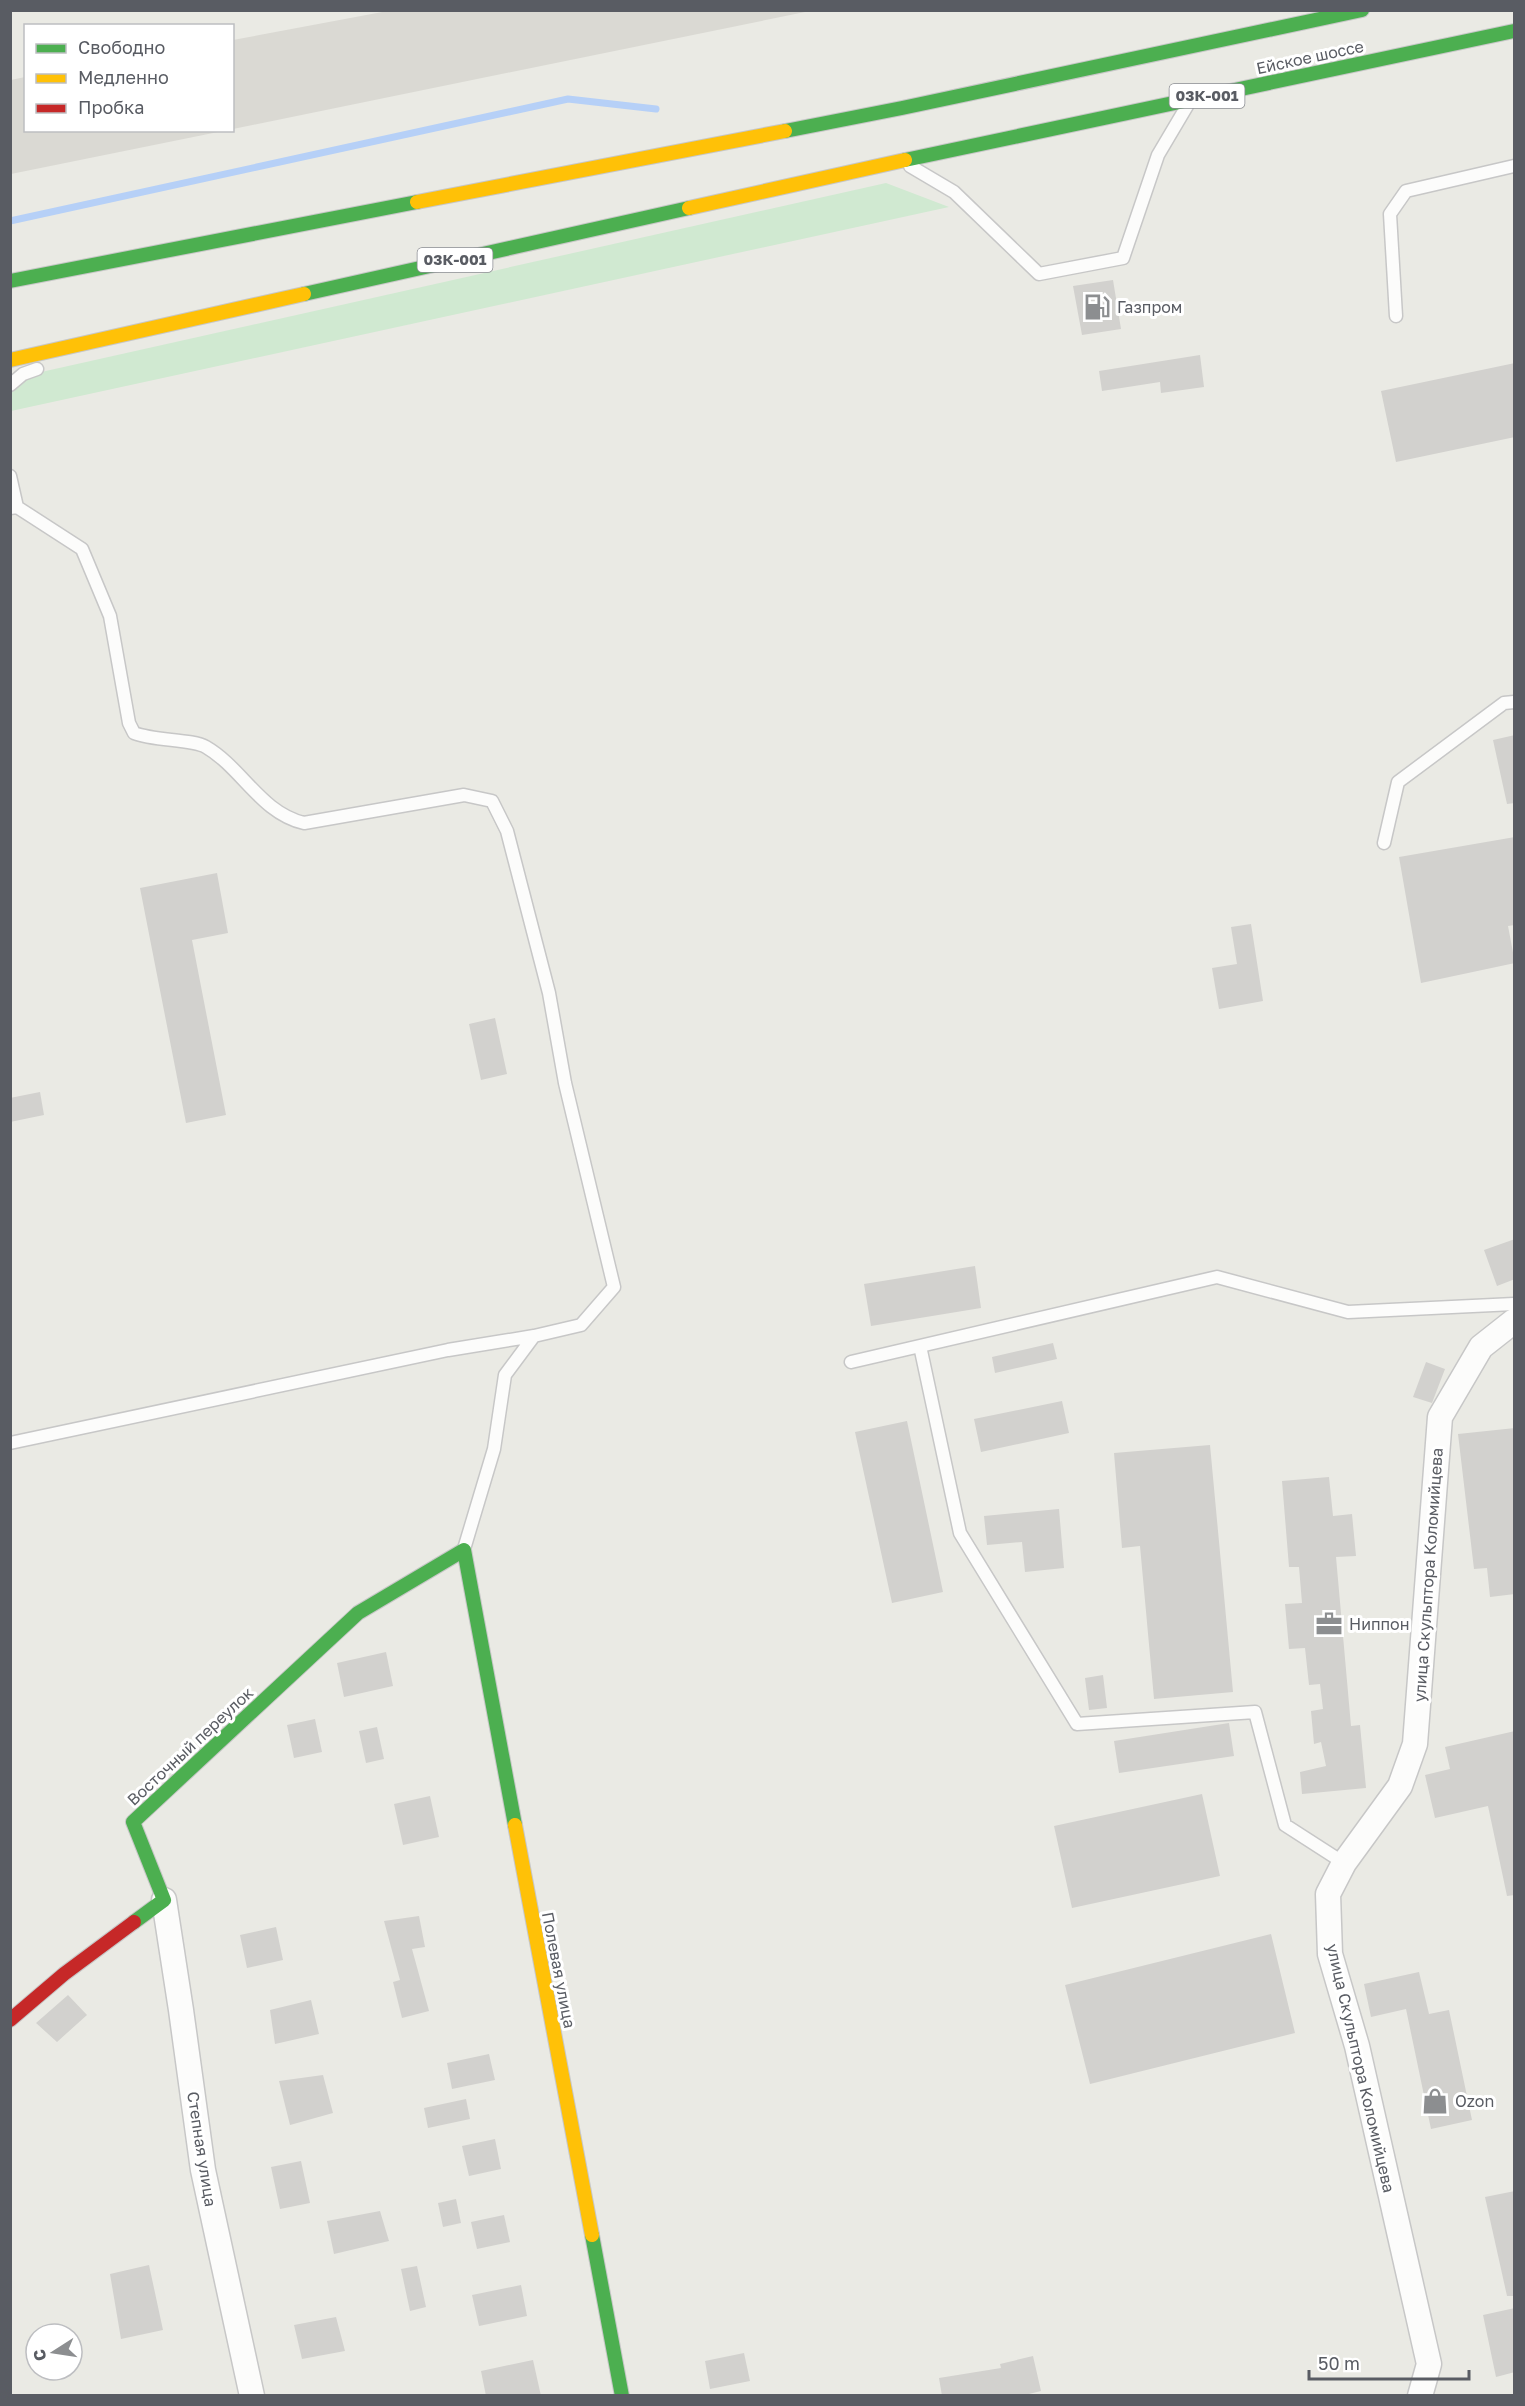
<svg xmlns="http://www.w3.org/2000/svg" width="1525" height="2406" font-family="'Golos Text',sans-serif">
  <rect width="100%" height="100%" fill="#eaeae4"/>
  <!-- industrial -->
  <path fill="#dad9d3" d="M393,10H810V11L233,129V40Z
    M25,77L26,130L223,131L11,174V80Z"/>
  <!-- green -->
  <path fill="#d0e9d1" d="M886,183L949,207L11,411L10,379Z"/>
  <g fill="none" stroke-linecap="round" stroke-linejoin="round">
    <!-- stream -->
    <path stroke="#b6d0f7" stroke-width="7" d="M10,221L568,99L656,109"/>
  </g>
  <!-- building -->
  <path fill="#d2d1ce" d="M1113,280L1121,329L1082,335L1073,286Z
    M1200,355L1204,387L1161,393L1160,382L1102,391L1099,371Z
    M1515,363V437L1396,462L1381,391Z
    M1515,735V803L1507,804L1493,740Z
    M1515,837V925L1508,926L1515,963L1421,983L1399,857Z
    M217,873L228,933L192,940L226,1115L186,1123L140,888Z
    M1251,924L1263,1001L1219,1009L1212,968L1237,964L1231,927Z
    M495,1018L507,1074L481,1080L469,1024Z
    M40,1092L44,1115L10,1122V1098Z
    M1515,1239V1279L1497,1286L1484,1250Z
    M975,1266L981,1308L871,1326L864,1284Z
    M1053,1343L1057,1359L995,1373L992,1357Z
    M1426,1362L1445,1369L1432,1403L1413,1397Z
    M1062,1401L1069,1433L981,1452L974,1419Z
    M907,1421L943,1592L892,1603L855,1432Z
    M1515,1428V1594L1490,1597L1487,1568L1474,1569L1458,1434Z
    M1210,1445L1233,1692L1154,1699L1140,1546L1122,1548L1114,1453Z
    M1329,1477L1333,1516L1352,1514L1356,1556L1336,1557L1351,1726L1360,1725L1366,1788L1302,1794L1300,1772L1326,1766L1321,1742L1314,1744L1311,1711L1323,1709L1320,1684L1309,1685L1305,1648L1289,1649L1285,1604L1302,1603L1299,1567H1289L1282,1481Z
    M1059,1509L1064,1568L1025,1572L1022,1542L987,1545L984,1516Z
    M386,1652L393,1686L344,1697L337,1663Z
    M1103,1675L1107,1708L1089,1710L1085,1678Z
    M315,1719L322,1752L294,1758L287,1725Z
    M1229,1723L1234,1756L1119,1773L1114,1741Z
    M377,1727L384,1759L366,1763L359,1731Z
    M1515,1731V1895L1507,1896L1488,1806L1435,1818L1425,1775L1450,1769L1445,1747Z
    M1202,1794L1220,1876L1072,1908L1054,1826Z
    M430,1796L439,1837L403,1845L394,1804Z
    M419,1916L425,1947L412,1949L429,2011L402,2018L393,1982L400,1980L384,1921Z
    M276,1927L283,1960L247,1968L240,1935Z
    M1271,1934L1295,2033L1090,2084L1065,1985Z
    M1419,1972L1429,2014L1449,2010L1472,2120L1431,2129L1406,2009L1371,2017L1364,1984Z
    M68,1995L87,2015L57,2042L36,2023Z
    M311,2000L319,2034L275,2044L270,2010Z
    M489,2054L495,2080L452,2089L447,2063Z
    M323,2075L333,2113L290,2125L279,2081Z
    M466,2099L470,2119L428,2128L424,2108Z
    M495,2139L501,2169L469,2176L462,2146Z
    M301,2161L310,2203L280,2209L271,2167Z
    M1515,2191V2296H1507L1485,2197Z
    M456,2199L461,2223L443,2227L438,2203Z
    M380,2211L389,2241L334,2254L327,2221Z
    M504,2215L510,2242L477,2249L471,2222Z
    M149,2265L163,2330L121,2339L110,2274Z
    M417,2266L426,2307L410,2311L401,2269Z
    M521,2285L527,2316L479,2326L472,2295Z
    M1515,2308V2372L1496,2377L1483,2315Z
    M336,2317L345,2351L302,2359L294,2325Z
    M744,2353L750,2381L710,2389L705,2361Z
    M1033,2356L1041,2391L1021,2396H942L939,2378L1001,2368L1000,2364Z
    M533,2360L541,2396H486L481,2371Z"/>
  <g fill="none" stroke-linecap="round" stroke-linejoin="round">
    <!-- lane casing -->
    <g stroke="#c7c7c7" stroke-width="15">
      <path id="lane" d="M910,166L954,192L1039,274L1123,258L1158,155L1187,106
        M1396,316L1390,214L1406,191L1514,166
        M10,385L23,374L37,369
        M10,476L17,507
        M10,508L17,507L82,549L110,616L129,723L134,733C154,741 192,739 206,747C242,768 261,813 304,823L464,795L492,801L507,831L549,993L565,1083L614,1287L581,1325L534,1336L505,1375L494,1449L464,1549
        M1384,843L1398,782L1504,703L1514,702
        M920,1346L960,1533L1077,1724L1255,1712L1285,1825L1344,1863
        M851,1362L1217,1277L1348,1312L1514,1304
        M10,1443L448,1350L534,1336"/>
    </g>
    <!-- street casing -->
    <g stroke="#c7c7c7" stroke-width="27">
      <path id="street" d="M164,1900L181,2010L203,2170L252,2396
        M1420,2396L1429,2364L1357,2046L1330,1954L1328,1894L1344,1863L1400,1786L1415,1744L1440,1417L1481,1347L1514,1321"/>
    </g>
    <!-- fast casing -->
    <g stroke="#c7c7c7" stroke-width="16">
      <path id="fast" d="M785,131L902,108L1362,10
        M905,160L1514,31
        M10,281L417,202
        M304,294L689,208
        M134,1922L164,1900L133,1822L358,1613L464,1550L515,1825
        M592,2235L622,2396"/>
    </g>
    <!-- slow casing -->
    <g stroke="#c7c7c7" stroke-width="16">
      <path id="slow" d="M417,202L785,131
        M689,208L905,160
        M10,360L304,294
        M515,1825L592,2235"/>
    </g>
    <!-- jam casing -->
    <g stroke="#c7c7c7" stroke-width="16">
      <path id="jam" d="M10,2020L64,1974L134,1922"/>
    </g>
    <!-- lane -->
    <use href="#lane" stroke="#fcfcfb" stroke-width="12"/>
    <!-- street -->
    <use href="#street" stroke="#fcfcfb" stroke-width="24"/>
    <!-- fast -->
    <use href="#fast" stroke="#4caf50" stroke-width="14"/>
    <!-- slow -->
    <use href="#slow" stroke="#ffc107" stroke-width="14"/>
    <!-- jam -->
    <use href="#jam" stroke="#c62828" stroke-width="14"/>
  </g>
  <!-- icons -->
  <defs>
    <g id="fuel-bare" transform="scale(2.07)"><path d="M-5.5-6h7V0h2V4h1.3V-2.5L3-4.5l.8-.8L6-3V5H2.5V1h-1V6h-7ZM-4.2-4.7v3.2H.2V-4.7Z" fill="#8c8e90" stroke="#fff" stroke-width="2.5" paint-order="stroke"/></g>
    <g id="office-bare" transform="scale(2.07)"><path d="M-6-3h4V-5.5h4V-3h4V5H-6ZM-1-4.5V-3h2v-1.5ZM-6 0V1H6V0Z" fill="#8c8e90" stroke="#fff" stroke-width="2.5" paint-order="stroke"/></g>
    <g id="shop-bare" transform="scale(2.07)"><path d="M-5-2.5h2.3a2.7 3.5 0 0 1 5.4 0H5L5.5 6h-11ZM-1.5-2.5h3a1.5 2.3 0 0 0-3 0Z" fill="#8c8e90" stroke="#fff" stroke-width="2.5" paint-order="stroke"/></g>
  </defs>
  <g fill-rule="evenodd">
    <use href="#fuel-bare" x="1097" y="307"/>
    <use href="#office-bare" x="1329" y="1624"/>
    <use href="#shop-bare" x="1435" y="2101"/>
  </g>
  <g text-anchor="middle" stroke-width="6" stroke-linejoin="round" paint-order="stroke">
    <!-- shield labels -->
    <g fill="#fff" stroke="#8b8d92" stroke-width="1.5">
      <rect x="1169.5" y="84" width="75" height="24" rx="4.5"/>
      <rect x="417.5" y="248" width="75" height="24" rx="4.5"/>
    </g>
    <g font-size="15" font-weight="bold" fill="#595c63">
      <text x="1207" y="101">03К-001</text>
      <text x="455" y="265">03К-001</text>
    </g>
    <!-- street labels -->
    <g font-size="16" fill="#595c63" stroke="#fff">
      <text transform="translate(1310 57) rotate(-12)" y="6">Ейское шоссе</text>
      <text transform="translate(1428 1575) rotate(-86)" y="6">улица Скульптора Коломийцева</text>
      <text transform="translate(190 1746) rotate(-43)" y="6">Восточный переулок</text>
      <text transform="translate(559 1970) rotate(79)" y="6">Полевая улица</text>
      <text transform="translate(1361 2068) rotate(77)" y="6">улица Скульптора Коломийцева</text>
      <text transform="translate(202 2149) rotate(81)" y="6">Степная улица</text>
    </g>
    <!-- poi labels -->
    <g font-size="16" fill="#595c63" stroke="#fff" text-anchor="start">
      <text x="1117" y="313">Газпром</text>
      <text x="1349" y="1630">Ниппон</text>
      <text x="1455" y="2107">Ozon</text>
    </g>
  </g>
  <!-- border -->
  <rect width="1525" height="2406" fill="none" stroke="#595c63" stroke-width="24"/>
  <!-- legend -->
  <rect x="24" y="24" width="210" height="108" fill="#ffffff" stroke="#bdbec1" stroke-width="1.5"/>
  <rect x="36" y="44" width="30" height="9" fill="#4caf50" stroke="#bdbec1" stroke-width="1.5"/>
  <text x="78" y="54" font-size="18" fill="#595c63">Свободно</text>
  <rect x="36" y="74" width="30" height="9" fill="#ffc107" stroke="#bdbec1" stroke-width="1.5"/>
  <text x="78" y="84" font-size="18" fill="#595c63">Медленно</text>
  <rect x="36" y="104" width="30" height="9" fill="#c62828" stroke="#bdbec1" stroke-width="1.5"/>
  <text x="78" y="114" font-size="18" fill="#595c63">Пробка</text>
  <!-- north arrow -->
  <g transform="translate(54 2352) rotate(258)"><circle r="28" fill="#ffffff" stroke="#bdbec1" stroke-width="1.5"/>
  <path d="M0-4.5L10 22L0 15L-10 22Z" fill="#8c8e90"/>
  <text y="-9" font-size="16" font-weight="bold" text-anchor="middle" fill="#595c63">С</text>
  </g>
  <!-- scale -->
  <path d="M1309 2370v9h160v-9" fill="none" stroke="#595c63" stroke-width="3"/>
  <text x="1318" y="2370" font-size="18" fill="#595c63" stroke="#ffffff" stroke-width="4.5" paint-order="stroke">50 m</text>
</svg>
